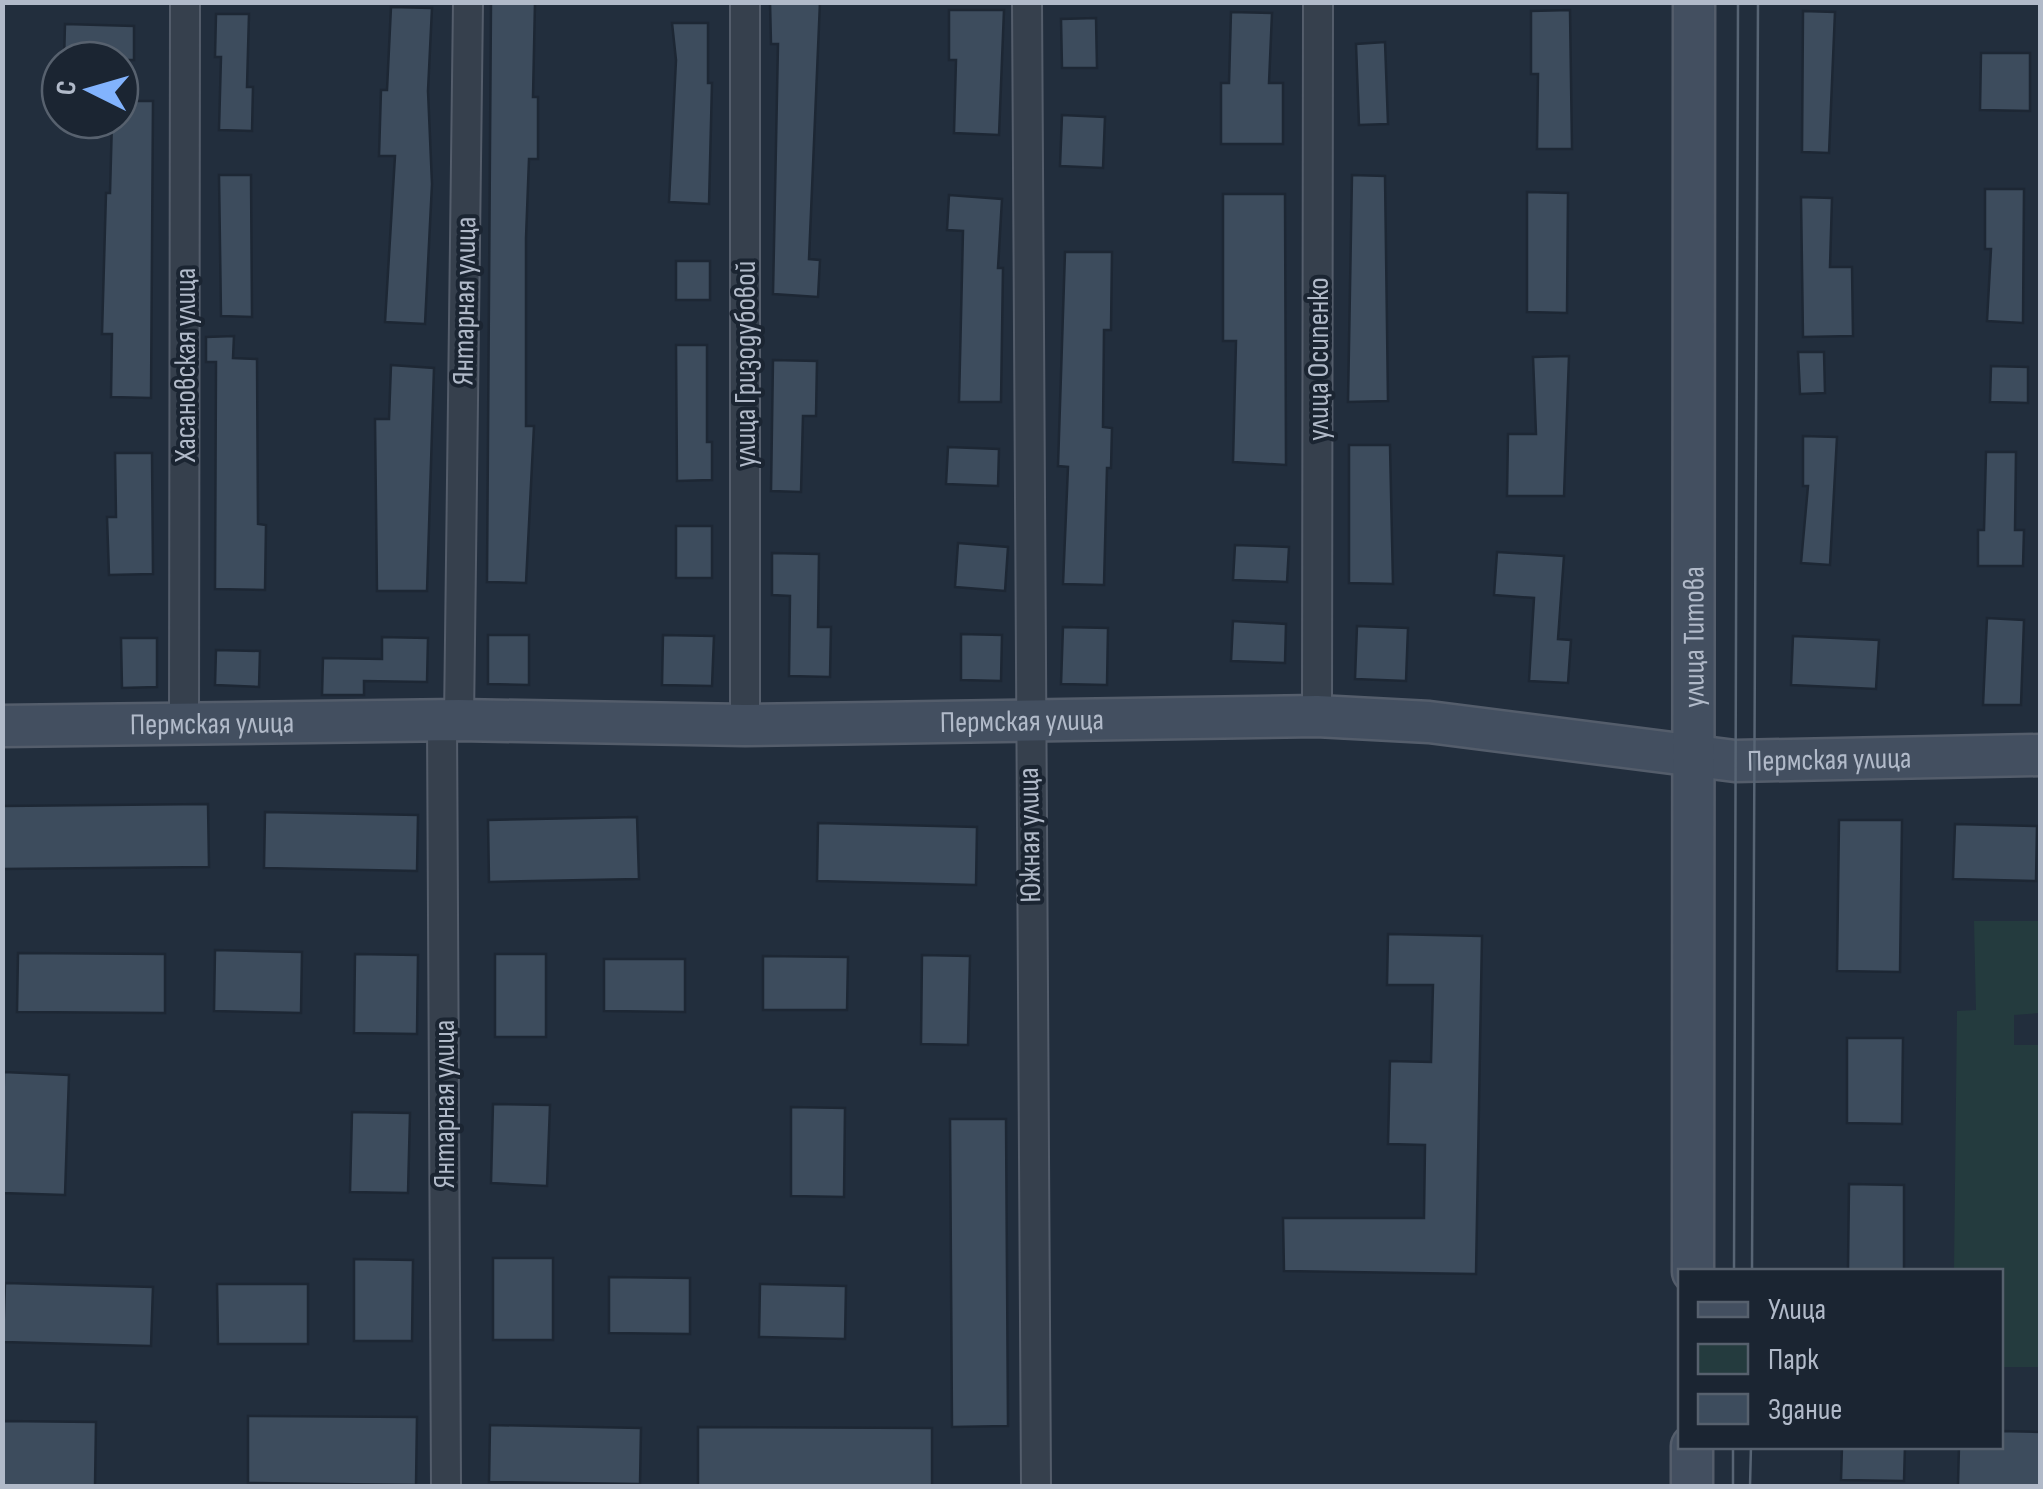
<svg xmlns="http://www.w3.org/2000/svg" width="2043" height="1489" font-family="'Sofia Sans Condensed',sans-serif">
  <rect width="100%" height="100%" fill="#222e3d"/>
  <!-- green -->
  <path fill="#243b3e" d="M1974,921H2040V1013L2014,1015V1045H2040V1367H2001L2000,1272L1954,1271L1957,1011L1976,1010Z"/>
  <!-- building -->
  <path fill="#3d4c5d" stroke="#1d2734" stroke-width="2.5" d="M491,2H535L533,97H538V159H529L526,238V426H534L526,583L487,582Z
    M770,2H820L809,259L820,260L818,297L773,294L778,44H771Z
    M391,7L432,8L428,91L432,184L425,324L385,322L395,156H379L381,90H387Z
    M949,10H1004L999,135L954,133L956,60H949Z
    M1570,10L1572,149H1537L1538,74H1531V11Z
    M1803,11L1835,12L1829,153L1802,152Z
    M1231,12L1272,13L1269,83H1283V144H1221V83H1229Z
    M216,14H249L247,87H253L252,131L219,130L221,57H215Z
    M1096,18L1097,68H1062L1061,19Z
    M672,23H708V83H712L709,204L669,202L676,60Z
    M65,24L134,26V60H64Z
    M1385,42L1388,124L1359,125L1356,44Z
    M1981,53H2030V111L1980,110Z
    M120,101H153L151,398L111,397L112,334H102L106,193H110L112,120H120Z
    M1062,115L1105,117L1103,168L1060,166Z
    M219,175H251L252,317L221,316Z
    M1352,175L1385,176L1388,401L1348,402Z
    M1985,189H2024L2023,323L1987,321L1991,249H1985Z
    M1527,192L1568,193L1567,313L1527,312Z
    M1223,194H1285L1286,465L1233,462L1236,341H1223Z
    M949,195L1002,199L998,268H1003L1001,402H959L963,231L947,230Z
    M1801,197L1832,198L1830,267H1852L1853,336L1803,337Z
    M1065,252H1112L1111,330H1104L1103,427L1112,428L1111,468H1107L1104,585L1063,584L1068,467L1058,466Z
    M676,261H710V300H676Z
    M234,336L233,358L257,359L258,524L266,525L265,590L215,589L216,362H206V337Z
    M676,345H707V442H712V480L677,481Z
    M1798,352H1824L1825,393L1800,394Z
    M1569,356L1564,496H1507L1508,434H1536L1533,357Z
    M773,360L817,361L816,416H803L801,492L771,491Z
    M391,365L434,368L427,591H377L375,419H389Z
    M1991,366L2028,367V403L1990,402Z
    M1803,436L1837,437L1830,565L1801,563L1808,486H1803Z
    M1349,445H1390L1393,584L1349,583Z
    M948,447L999,449L998,486L946,484Z
    M1986,452H2016L2015,530H2024L2023,566H1978V530H1984Z
    M115,453H152L153,574L109,575L107,517H116Z
    M676,526H712V578H676Z
    M958,543L1008,547L1005,591L955,587Z
    M1235,545L1289,547L1287,582L1233,580Z
    M1497,552L1564,556L1558,639L1571,640L1568,683L1529,681L1534,598L1494,595Z
    M772,553L819,554L818,627H831L830,677L789,676L790,596L772,595Z
    M1987,618L2024,620L2021,705H1983Z
    M1233,621L1286,624L1285,663L1231,661Z
    M1357,626L1408,628L1406,681L1355,679Z
    M1063,627L1108,628L1107,685L1061,684Z
    M961,634L1002,635L1001,681L961,680Z
    M488,635H529V685L488,684Z
    M663,635L714,636L712,686L662,685Z
    M1793,636L1879,640L1876,689L1791,685Z
    M382,637L428,638L427,682L364,681V695H322L323,658L382,659Z
    M121,638H157V687L122,688Z
    M216,650L260,651L259,687L215,685Z
    M208,804L209,867L2,869V806Z
    M265,812L418,815L417,871L264,868Z
    M637,817L639,879L489,882L488,820Z
    M1839,820H1902L1900,972L1837,971Z
    M818,823L977,827L976,885L817,881Z
    M1955,824L2037,826L2036,881L1953,879Z
    M1388,934L1482,936L1476,1274L1284,1271L1283,1218H1424L1425,1145L1388,1144L1390,1061L1431,1062L1433,985H1387Z
    M215,950L302,952L301,1013L214,1011Z
    M18,953L165,954V1013L17,1012Z
    M355,954L418,955L417,1034L354,1033Z
    M495,954H546V1037H495Z
    M922,955L970,956L968,1045L921,1044Z
    M763,956L848,957L847,1010H763Z
    M604,959H685V1012L604,1011Z
    M1847,1038H1903L1902,1124L1847,1123Z
    M4,1072L69,1075L65,1195L2,1193Z
    M493,1104L550,1105L547,1186L491,1183Z
    M791,1107L845,1108L844,1197L791,1196Z
    M352,1112L410,1113L408,1193L350,1192Z
    M950,1119H1006L1008,1426L952,1427Z
    M1849,1184L1904,1185V1270H1848Z
    M493,1258H553V1340H493Z
    M354,1259L413,1260L412,1341H354Z
    M609,1277L690,1278V1334L609,1333Z
    M5,1283L153,1287L151,1346L3,1342Z
    M217,1284H308V1344H218Z
    M760,1284L846,1286L845,1339L759,1337Z
    M248,1416L417,1417L416,1485L248,1483Z
    M2,1421L96,1422L95,1486H2Z
    M490,1425L641,1428L640,1484L489,1482Z
    M698,1427L932,1428V1486L698,1485Z
    M2000,1431L2040,1432V1486L1958,1485L1959,1446H2000Z
    M1842,1446H1905L1904,1481L1841,1480Z"/>
  <g fill="none" stroke-linecap="round" stroke-linejoin="round">
    <!-- street casing -->
    <g stroke="#545d6b" stroke-width="32">
      <path id="street" d="M1027,2L1036,1486
        M1317,716L1318,2
        M459,720L468,2
        M442,722L446,1486
        M745,725V2
        M184,727L185,2"/>
    </g>
    <!-- secondary casing -->
    <g stroke="#545d6b" stroke-width="45">
      <g id="secondary">
        <path id="s1" d="M2,726L459,720L745,725L1317,716L1429,722L1735,761L2040,755"/>
        <path id="s2" d="M1693,1272L1694,2"/>
        <path d="M1692,1486V1446"/>
      </g>
    </g>
    <!-- street -->
    <use href="#street" stroke="#36404d" stroke-width="28"/>
    <!-- secondary -->
    <use href="#secondary" stroke="#434f60" stroke-width="40"/>
    <!-- tram -->
    <path stroke="#576474" stroke-width="2.5" d="M1734,1272L1738,2
      M1752,1272L1758,2
      M1733,1486V1446
      M1750,1486L1751,1446"/>
  </g>
  <g text-anchor="middle" stroke-width="8" stroke-linejoin="round" paint-order="stroke">
    <!-- street labels -->
    <g font-size="30" fill="#b1bac9" stroke="#1b2532">
      <text transform="translate(464 301) rotate(-89)" y="10">Янтарная улица</text>
      <text transform="translate(1318 359) rotate(-90)" y="10">улица Осипенко</text>
      <text transform="translate(745 364) rotate(-90)" y="10">улица Гризодубовой</text>
      <text transform="translate(185 365) rotate(-90)" y="10">Хасановская улица</text>
      <text dy="10" stroke="none"><textPath href="#s2" startOffset="635">улица Титова</textPath></text>
      <text dy="10" stroke="none"><textPath href="#s1" startOffset="1020">Пермская улица</textPath></text>
      <text dy="10" stroke="none"><textPath href="#s1" startOffset="210">Пермская улица</textPath></text>
      <text dy="10" stroke="none"><textPath href="#s1" startOffset="1830">Пермская улица</textPath></text>
      <text transform="translate(1029 835) rotate(-91)" y="10">Южная улица</text>
      <text transform="translate(444 1104) rotate(-90)" y="10">Янтарная улица</text>
    </g>
  </g>
  <!-- border -->
  <rect width="2043" height="1489" fill="none" stroke="#b1bac9" stroke-width="10"/>
  <!-- legend -->
  <rect x="1678" y="1269" width="325" height="180" fill="#1b2532" stroke="#57616e" stroke-width="2.5"/>
  <rect x="1698" y="1302" width="50" height="15" fill="#434f60" stroke="#57616e" stroke-width="2.5"/>
  <text x="1768" y="1319" font-size="30" fill="#b1bac9">Улица</text>
  <rect x="1698" y="1344" width="50" height="30" fill="#243b3e" stroke="#57616e" stroke-width="2.5"/>
  <text x="1768" y="1369" font-size="30" fill="#b1bac9">Парк</text>
  <rect x="1698" y="1394" width="50" height="30" fill="#3d4c5d" stroke="#57616e" stroke-width="2.5"/>
  <text x="1768" y="1419" font-size="30" fill="#b1bac9">Здание</text>
  <!-- north arrow -->
  <g transform="translate(90 90) rotate(275)"><circle r="48" fill="#1b2532" stroke="#57616e" stroke-width="2.5"/>
  <path d="M0-8L18 38L0 25L-18 38Z" fill="#82b3fd"/>
  <text y="-15" font-size="28" font-weight="bold" text-anchor="middle" fill="#b1bac9">С</text>
  </g>
</svg>
